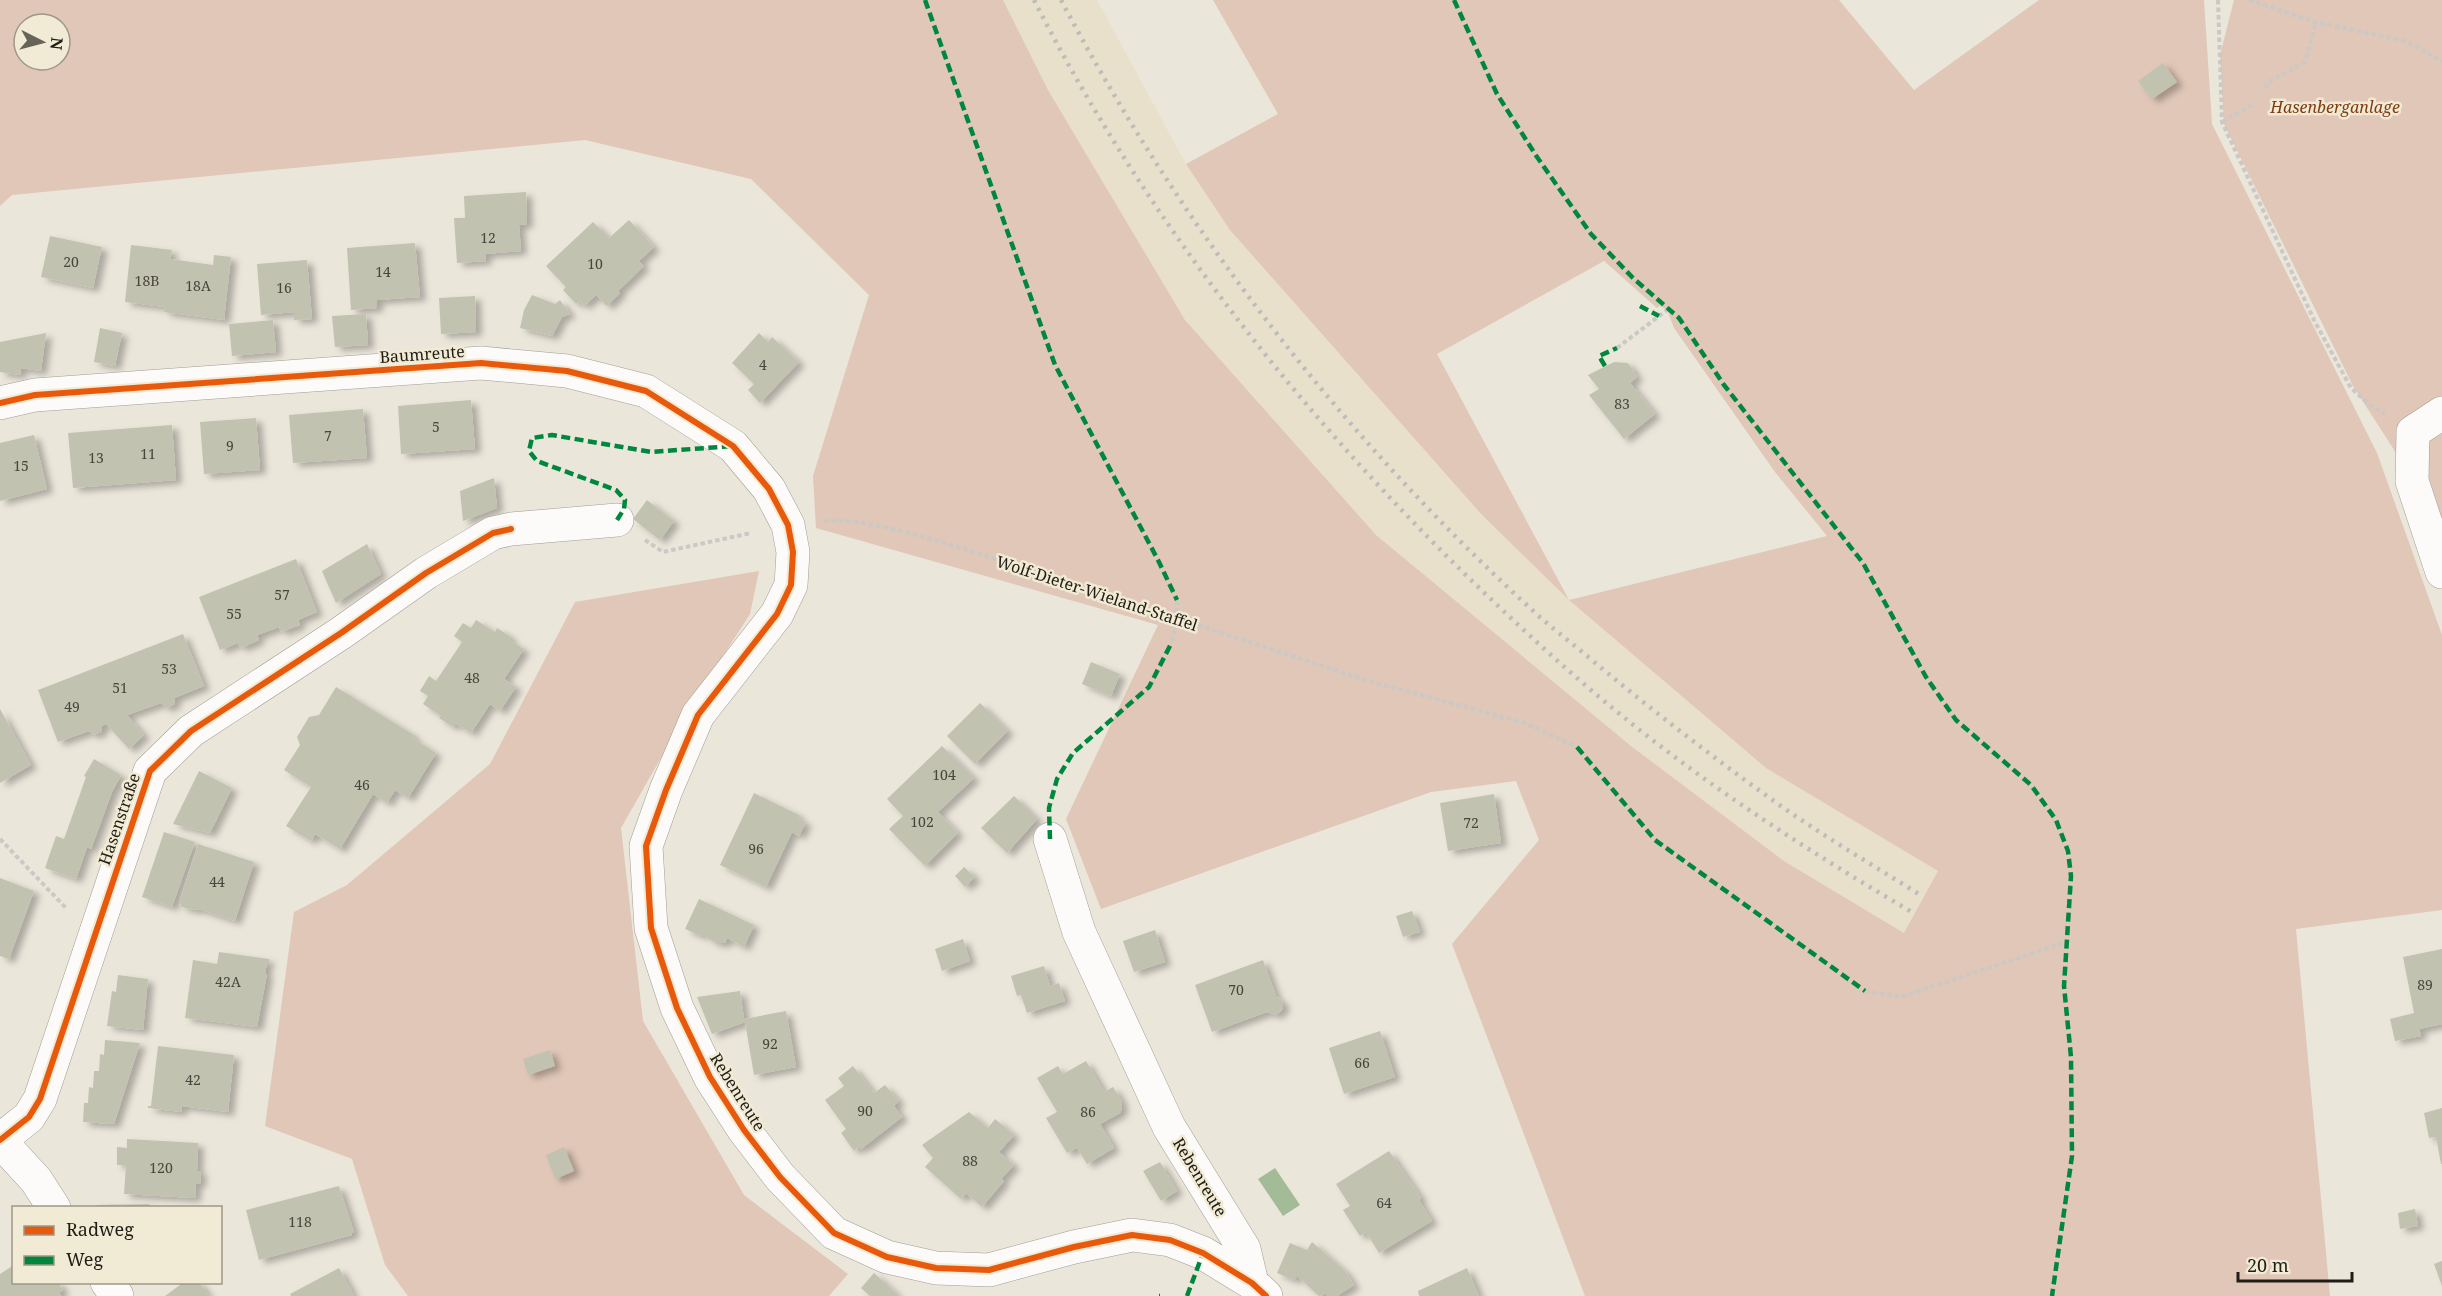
<svg xmlns="http://www.w3.org/2000/svg" width="2442" height="1296" font-family="'Noto Serif',serif">
  <defs>
    <filter id="shadow"><feDropShadow dx="6" dy="4" stdDeviation="3" flood-color="#0004"/></filter>
  </defs>
  <rect width="100%" height="100%" fill="#ebe6da"/>
  <!-- built -->
  <path fill="#e8e0cb" d="M1003,0H1097L1186,164L1230,230L1482,515L1569,600L1766,768L1939,871L1904,933L1784,861L1631,746L1376,535L1185,320L1048,90Z"/>
  <!-- green -->
  <path fill="#e0c7b7" fill-rule="evenodd" d="M0,0H1003L1048,90L1185,320L1376,535L1631,746L1784,861L1904,933L1938,871L1766,768L1569,600L1482,515L1230,230L1186,164L1278,114L1213,0H1839L1914,90L2039,0H2204L2212,124L2377,453L2442,635V910L2296,929L2330,1296H1585L1452,944L1539,840L1516,781L1431,792L1101,909L1066,819L1158,625L816,528L813,476L869,295L751,179L585,140L12,195L0,206ZM24,24H60V60H24ZM1604,261L1657,308L1660,306L1667,310L1674,328L1775,472L1827,536L1569,600L1437,354Z
    M2234,0H2442V561L2414,481L2353,386L2224,124L2220,55Z
    M759,571L750,614L687,712L621,828L643,1021L744,1195L848,1274L829,1296H408L385,1265L352,1159L265,1126L294,912L347,885L490,764L575,602Z"/>
  <!-- water -->
  <path fill="#a3bc97" d="M1275,1168L1300,1205L1283,1216L1258,1179Z"/>
  <!-- building -->
  <path fill="#c2c2b1" filter="url(#shadow)" d="M2163,63L2177,82L2152,99L2138,81Z
    M526,192L527,224L519,225L521,251L485,254L486,261L457,263L454,218H465L464,196Z
    M629,220L654,247L639,261L644,266L618,291L620,293L607,306L596,295L584,306L580,301L576,304L563,290L566,287L546,266L593,222L609,238Z
    M50,236L102,247L93,288L41,277Z
    M415,243L420,297L377,300V308L351,310L347,248Z
    M131,245L172,250L170,259L213,265L214,255L231,257L224,320L164,312L165,307L125,302Z
    M307,260L312,319L294,320V312L261,315L257,264Z
    M532,295L555,304L560,300L570,314L562,317L552,336L520,328L524,310Z
    M475,296L476,332L441,334L439,298Z
    M366,314L368,345L335,347L332,316Z
    M273,320L276,352L232,356L229,324Z
    M100,328L122,333L115,366L94,362Z
    M46,333L41,371L21,368L20,375L0,372V342Z
    M759,333L768,342L772,337L799,362L760,403L748,390L754,384L732,363Z
    M1614,362L1628,363L1637,377L1630,383L1655,414L1624,439L1589,395L1599,389L1588,375Z
    M471,400L475,449L401,454L398,406Z
    M363,409L367,458L293,463L289,415Z
    M256,418L260,470L204,474L200,422Z
    M172,425L176,480L73,488L68,433Z
    M34,435L47,489L0,501V443Z
    M494,478L497,508L463,521L460,491Z
    M647,500L674,521L660,540L633,519Z
    M367,544L381,574L336,603L322,571Z
    M296,559L317,612L298,620L300,625L281,632L279,627L257,635L259,640L241,648L238,643L220,650L199,597Z
    M476,620L495,632L497,628L511,637L509,640L524,649L504,679L516,687L500,711L490,704L471,733L455,723L453,727L439,718L441,716L423,704L428,696L420,691L429,676L436,681L462,642L454,636L463,623L471,628Z
    M183,634L204,686L174,698L175,704L166,708L161,703L127,715L144,735L129,749L106,724L102,726L101,732L93,735L89,731L58,742L38,690Z
    M1091,662L1120,674L1111,696L1082,684Z
    M336,687L414,735L413,738L436,753L408,798L395,790L387,803L373,794L340,849L315,834L311,841L286,826L311,787L284,770L300,745L297,737L309,717L319,715Z
    M980,703L1008,731L975,764L947,736Z
    M0,709L31,765L0,783Z
    M942,746L974,778L938,812L958,833L925,866L889,829L903,816L887,799Z
    M94,759L121,775L112,792L91,849L87,847L76,879L45,868L56,836L64,839L86,777L84,776Z
    M199,771L232,788L210,833L173,824Z
    M754,793L799,815L798,819L806,822L799,836L792,832L766,887L720,865Z
    M1494,794L1501,843L1448,851L1440,803Z
    M1014,796L1037,819L1007,853L981,828Z
    M164,832L195,842L172,907L142,897Z
    M198,844L254,862L235,921L199,909L194,910L182,907L179,903Z
    M964,867L975,877L965,887L955,876Z
    M0,878L34,891L9,959L0,956Z
    M699,899L754,925L744,947L727,938L725,943H717L709,939L704,933L702,936L685,929Z
    M1412,911L1420,932L1403,937L1396,916Z
    M1155,930L1165,962L1134,972L1123,941Z
    M963,939L970,961L942,971L935,949Z
    M2442,949V1024L2419,1029L2421,1036L2395,1041L2390,1019L2414,1013L2403,957Z
    M219,952L269,959V962H267L265,974H267L257,1027L185,1018L193,960L217,964Z
    M1263,960L1276,996L1283,1002V1009L1276,1015L1267,1012L1212,1032L1195,985Z
    M1044,966L1050,986L1059,983L1065,1001L1027,1013L1021,995L1017,996L1011,976Z
    M118,975L148,979L143,1030L107,1026L112,991L116,992Z
    M740,991L744,1019L786,1011L796,1067L754,1075L745,1022L712,1034L697,997Z
    M1380,1031L1395,1077L1344,1094L1329,1048Z
    M105,1040L140,1043L114,1124L83,1122L84,1103H88L89,1087L93,1088L94,1071H99L100,1054L104,1055Z
    M158,1046L234,1055L228,1112L182,1106L181,1112L148,1108V1106H151Z
    M550,1050L555,1066L528,1075L523,1059Z
    M1086,1061L1104,1092L1113,1087L1121,1100L1122,1109L1120,1113L1100,1124L1114,1148L1087,1164L1077,1148L1067,1153L1046,1118L1057,1112L1037,1078L1058,1066L1063,1074Z
    M853,1066L874,1093L885,1085L899,1101L894,1106L902,1117L861,1149L860,1146L854,1151L841,1133L846,1129L825,1100L844,1086L838,1078Z
    M2442,1108V1164H2441L2436,1137L2429,1138L2424,1113Z
    M969,1112L988,1128L995,1119L1014,1135L999,1152L1014,1165L1001,1179L1004,1181L982,1207L966,1193L961,1199L925,1167L933,1158L922,1145Z
    M127,1139L198,1143L197,1171H201L200,1184L196,1183L195,1198L124,1194L126,1165H117V1147L127,1148Z
    M564,1147L574,1171L555,1179L546,1155Z
    M1389,1151L1421,1198L1419,1200L1432,1221L1379,1253L1366,1232L1360,1236L1343,1210L1350,1206L1336,1184Z
    M1160,1162L1177,1191L1161,1201L1143,1171Z
    M339,1186L354,1232L351,1233L352,1235L259,1260L246,1210Z
    M149,1204L152,1208H97L96,1205Z
    M2415,1209L2418,1226L2400,1229L2398,1213Z
    M1312,1242L1345,1271L1354,1285L1337,1296H1328L1325,1293L1319,1296L1297,1276L1294,1280L1277,1273L1290,1243L1307,1250Z
    M2442,1261V1286L2434,1264Z
    M14,1265V1282H58L63,1290L59,1293L61,1296H0V1274Z
    M339,1268L354,1296H291L290,1294Z
    M1467,1268L1479,1296H1419L1418,1291Z
    M874,1273L899,1296H870L861,1288Z
    M184,1282H199L209,1296H165Z"/>
  <g fill="none" stroke-linecap="round" stroke-linejoin="round">
    <!-- minor casing -->
    <g stroke="#a19d94" stroke-width="34">
      <path id="minor" d="M0,403L35,395L481,363L567,371L646,391L733,446L769,489L788,525L793,552L791,585L777,614L698,715L666,790L646,846L651,928L677,1008L710,1077L744,1130L780,1177L834,1233L887,1257L936,1268L989,1270L1074,1247L1132,1235L1170,1240L1203,1253L1252,1283L1266,1296
        M2442,413L2413,432L2412,481L2442,572
        M1050,839L1079,932L1169,1127L1244,1249L1252,1283
        M0,1140L29,1117L40,1099L150,771L191,731L341,633L426,573L493,533L511,529L617,520
        M0,1141L36,1180L54,1208
        M107,1282L117,1296"/>
    </g>
    <!-- path -->
    <path stroke="#cac9c6" stroke-width="4" stroke-dasharray="4.5 3" stroke-linecap="butt" d="M2218,0L2222,122L2315,322L2351,388L2370,405L2385,414
      M2249,0L2316,22L2405,41L2442,61
      M2266,88L2267,83L2305,62L2316,22
      M2222,122L2252,105
      M1617,348L1667,310
      M824,521C863,517 926,538 965,549L1369,681L1525,723L1577,747
      M645,540L663,552L751,533
      M1172,642L1177,620V600
      M0,839L66,908
      M1865,991L1901,997L2066,942"/>
    <!-- minor -->
    <use href="#minor" stroke="#fcfbf9" stroke-width="33"/>
    <!-- rail -->
    <path stroke="#bdbcb9" stroke-width="4.5" stroke-dasharray="3 6" stroke-linecap="butt" d="M1034,0C1144,216 1298,412 1472,581C1526,633 1581,684 1641,731C1727,799 1820,858 1915,914
      M1061,0C1181,227 1340,434 1530,608C1550,627 1572,643 1593,661C1653,711 1715,759 1778,804C1825,837 1874,866 1922,896"/>
    <!-- quiet -->
    <path stroke="#00873e" stroke-width="4.5" stroke-dasharray="9 4.5" stroke-linecap="butt" d="M925,0L1055,365L1159,562L1177,600
      M1454,0L1497,94L1537,157L1591,234L1633,278L1679,318L1724,385L1863,563L1926,677L1956,720L2031,785L2056,820L2068,851L2071,876L2064,986L2071,1057L2072,1156L2052,1296
      M1640,306L1659,316
      M1605,366L1599,356L1617,348
      M617,520L624,509L625,500L616,490L537,461L529,451L532,438L552,435L651,452L733,446
      M1577,747L1655,840L1865,991
      M1050,839L1049,808L1057,779L1073,753L1149,687L1172,642
      M1159,1296H1160
      M1187,1296L1203,1253"/>
    <!-- cycleway casing -->
    <g stroke="#f1ead4" stroke-width="10">
      <path id="cycleway" d="M0,403L35,395L481,363L567,371L646,391L733,446L769,489L788,525L793,552L791,585L777,614L698,715L666,790L646,846L651,928L677,1008L710,1077L744,1130L780,1177L834,1233L887,1257L936,1268L989,1270L1074,1247L1132,1235L1170,1240L1203,1253L1252,1283L1266,1296
        M0,1140L29,1117L40,1099L150,771L191,731L341,633L426,573L493,533L511,529"/>
    </g>
    <!-- cycleway -->
    <use href="#cycleway" stroke="#e8590c" stroke-width="6"/>
  </g>
  <g text-anchor="middle" stroke-width="5" stroke-linejoin="round" paint-order="stroke">
    <!-- number labels -->
    <g font-size="14" fill="#48463c">
      <text x="488" y="243">12</text>
      <text x="71" y="267">20</text>
      <text x="595" y="269">10</text>
      <text x="383" y="277">14</text>
      <text x="147" y="286">18B</text>
      <text x="198" y="291">18A</text>
      <text x="284" y="293">16</text>
      <text x="763" y="370">4</text>
      <text x="1622" y="409">83</text>
      <text x="436" y="432">5</text>
      <text x="328" y="441">7</text>
      <text x="230" y="451">9</text>
      <text x="148" y="459">11</text>
      <text x="96" y="463">13</text>
      <text x="21" y="471">15</text>
      <text x="282" y="600">57</text>
      <text x="234" y="619">55</text>
      <text x="169" y="674">53</text>
      <text x="472" y="683">48</text>
      <text x="120" y="693">51</text>
      <text x="72" y="712">49</text>
      <text x="944" y="780">104</text>
      <text x="362" y="790">46</text>
      <text x="922" y="827">102</text>
      <text x="1471" y="828">72</text>
      <text x="756" y="854">96</text>
      <text x="217" y="887">44</text>
      <text x="228" y="987">42A</text>
      <text x="2425" y="990">89</text>
      <text x="1236" y="995">70</text>
      <text x="770" y="1049">92</text>
      <text x="1362" y="1068">66</text>
      <text x="193" y="1085">42</text>
      <text x="865" y="1116">90</text>
      <text x="1088" y="1117">86</text>
      <text x="970" y="1166">88</text>
      <text x="161" y="1173">120</text>
      <text x="1384" y="1208">64</text>
      <text x="300" y="1227">118</text>
    </g>
    <!-- park labels -->
    <g font-size="16" font-style="italic" fill="#813a12" stroke="#f1ead4">
      <text x="2335" y="113">Hasenberganlage</text>
    </g>
    <!-- street labels -->
    <g font-size="16" fill="#1f1d15" stroke="#f1ead4">
      <text transform="translate(422 354) rotate(-4)" y="6">Baumreute</text>
      <text transform="translate(1097 593) rotate(18)" y="6">Wolf-Dieter-Wieland-Staffel</text>
      <text transform="translate(119 819) rotate(-71)" y="6">Hasenstraße</text>
      <text transform="translate(738 1092) rotate(58)" y="6">Rebenreute</text>
      <text transform="translate(1200 1177) rotate(59)" y="6">Rebenreute</text>
    </g>
  </g>
  <!-- legend -->
  <rect x="12" y="1206" width="210" height="78" fill="#f1ead4" stroke="#9d9888" stroke-width="1.5"/>
  <rect x="24" y="1226" width="30" height="9" fill="#e8590c" stroke="#9d9888" stroke-width="1.5"/>
  <text x="66" y="1236" font-size="18" fill="#1f1d15">Radweg</text>
  <rect x="24" y="1256" width="30" height="9" fill="#00873e" stroke="#9d9888" stroke-width="1.5"/>
  <text x="66" y="1266" font-size="18" fill="#1f1d15">Weg</text>
  <!-- north arrow -->
  <g transform="translate(42 42) rotate(96)"><circle r="28" fill="#f1ead4" stroke="#9d9888" stroke-width="1.5"/>
  <path d="M0-4.5L10 22L0 15L-10 22Z" fill="#66635a"/>
  <text y="-9" font-size="16" font-weight="bold" text-anchor="middle" fill="#1f1d15">N</text>
  </g>
  <!-- scale -->
  <path d="M2238 1272v9h114v-9" fill="none" stroke="#1f1d15" stroke-width="3"/>
  <text x="2247" y="1272" font-size="18" fill="#1f1d15" stroke="#f1ead4" stroke-width="4.5" paint-order="stroke">20 m</text>
</svg>
